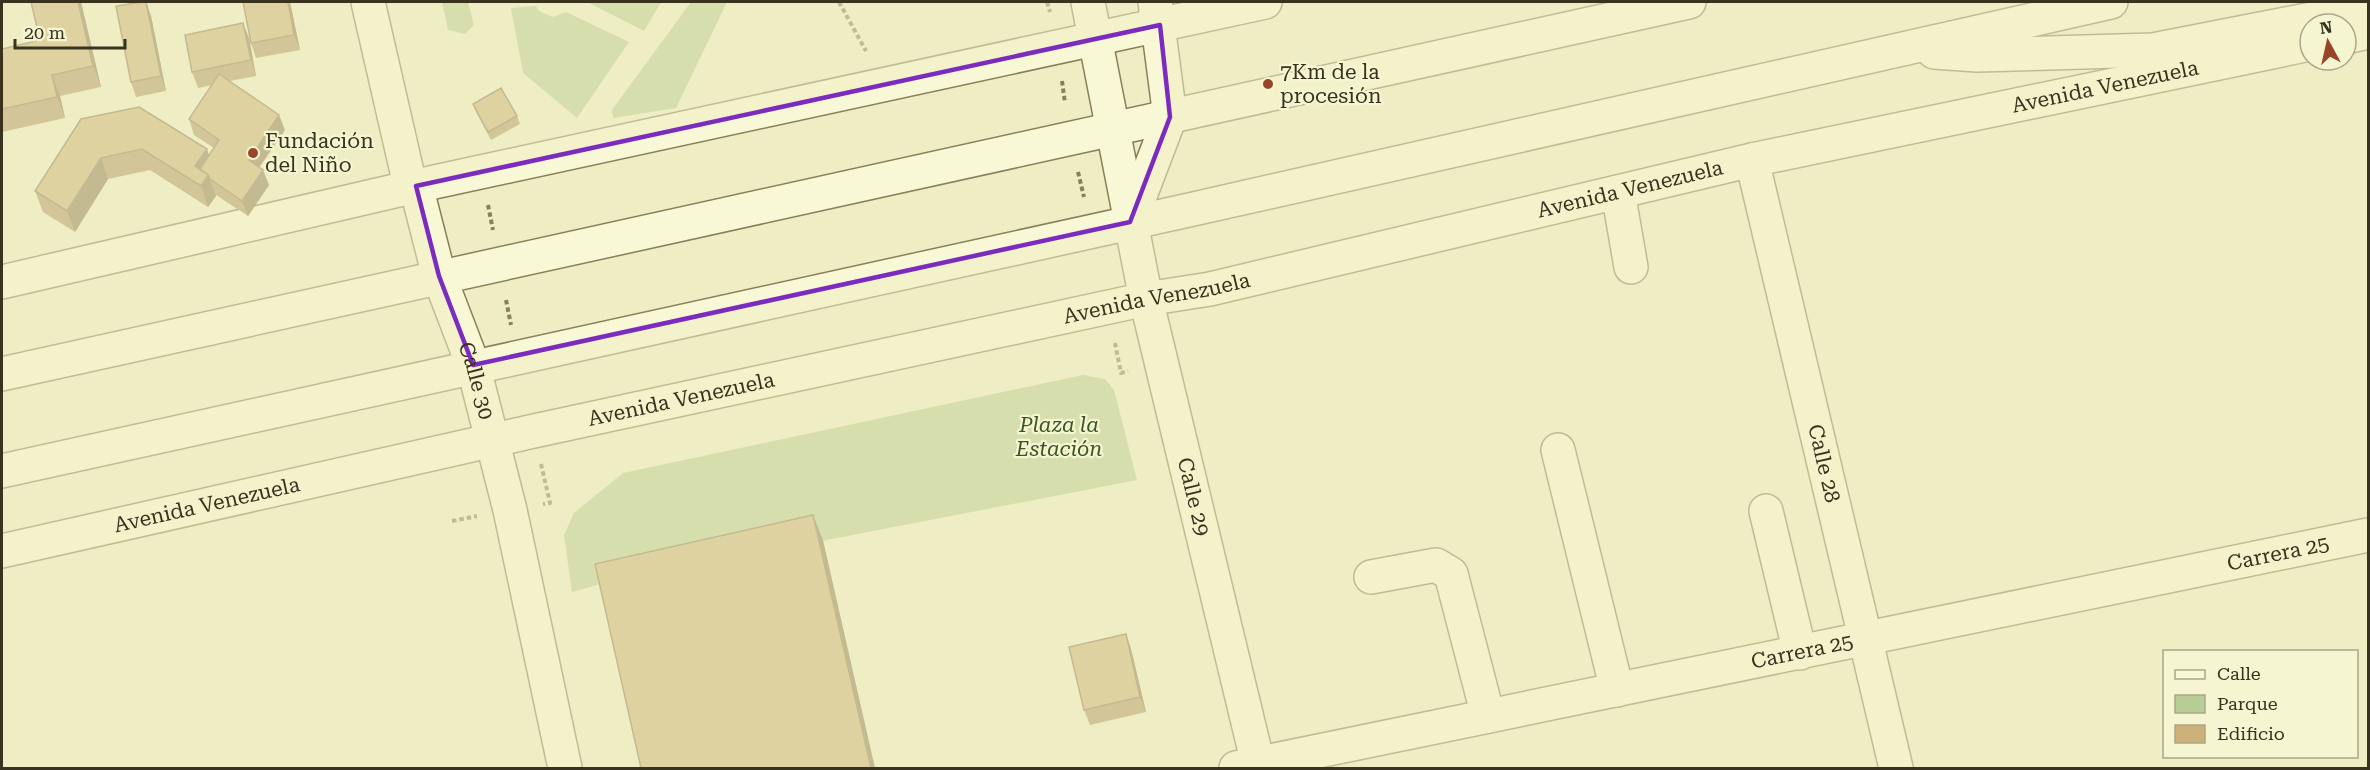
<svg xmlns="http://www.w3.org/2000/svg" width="2370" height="770" font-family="'Roboto Serif',serif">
  <rect width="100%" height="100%" fill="#eeedc3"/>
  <!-- green -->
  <path fill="#b8cd96" d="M442,2H468L474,25L465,34L448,30Z
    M587,2H661L644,31Z
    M691,2H727L676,108L613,118L612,110Z
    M536,6L539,11L553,17L566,12L629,42L577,118L523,73L511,8Z
    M1083,375L1105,379L1114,390L1137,480L604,583L572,592L564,535L574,513L623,473Z"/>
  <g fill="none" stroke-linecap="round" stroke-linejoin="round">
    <!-- minor casing -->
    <g stroke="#897f59" stroke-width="36">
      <g id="minor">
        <path id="s1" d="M368,2L410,185L416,186L439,276L473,365L510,510L565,768"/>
        <path id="s2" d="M1088,2L1146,299L1259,768"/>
        <path d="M2346,37L2368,32"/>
        <path d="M1934,52L1977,55L2153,50L2368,8"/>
        <path id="s3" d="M1752,160L1896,768"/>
        <path d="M1618,192L1631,267"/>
        <path d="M1130,222L1170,117L1155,2"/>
        <path d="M2,282L416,186L1265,2"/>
        <path d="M2,374L1689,2"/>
        <path d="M1558,450L1617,690"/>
        <path d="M2,471L1189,210L2111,2"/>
        <path d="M1766,511L1800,653"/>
        <path id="s4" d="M2,551L534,431L1146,299L1210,289L1752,160L2310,44"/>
        <path d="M1371,577L1436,565L1451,574L1488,716"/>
        <path id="s5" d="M1236,768L2368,535"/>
      </g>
    </g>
    <!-- path -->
    <path stroke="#897f59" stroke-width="4" stroke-dasharray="4.5 3" stroke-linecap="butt" d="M839,2L866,51
      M1047,2L1050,12
      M1062,81L1065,103
      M1078,172L1084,197
      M488,205L493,230
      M506,300L511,325
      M1115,343L1121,373L1128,371
      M541,464L550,503L543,504
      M452,521L477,516"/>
    <!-- minor -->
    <use href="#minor" stroke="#f9f8d6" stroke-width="33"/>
  </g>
  <!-- wall -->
  <path fill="#b09867" d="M31,2H81L101,87L60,96L65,118L2,132V49L40,40Z
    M146,2L151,16L166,91L136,97L131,82Z
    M243,2H290L300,50L256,58L251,43Z
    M249,38L256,76L230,81L285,130L259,167L269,185L248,216L216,195V196L208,207L150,170L108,179L75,232L43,212L35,191L81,119L209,155L214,148L194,135L189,119L212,85L198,88L192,72Z
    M473,104L517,116L520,124L491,140L476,112Z
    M1126,634L1131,649L1146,712L1090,725L1084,710Z"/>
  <!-- shaded-wall -->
  <path fill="#907c54" d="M78,2H81L101,87L93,66Z
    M146,2L151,16L166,91L161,76Z
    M288,2H290L300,50L294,35Z
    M243,23L249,38L256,76L251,60Z
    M52,75L60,96L65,118L57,97Z
    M279,115L285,130L254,175L249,160Z
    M207,149L214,170L209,177L216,196L208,207L195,166Z
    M101,158L108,179L75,232L67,211Z
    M263,170L269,185L248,216L242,201Z
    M813,515L823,540L875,768H871Z
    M1126,634L1131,649L1146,712L1140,697Z"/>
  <!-- building -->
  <path fill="#cdb178" stroke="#907c54" stroke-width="1.5" d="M31,2H78L93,66L52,75L57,97L2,109V49L40,40Z
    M142,2H146L161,76L131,82L116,6Z
    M243,2H288L294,35L251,43Z
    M243,23L251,60L192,72L185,35Z
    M219,74L279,115L249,160L263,170L242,201L210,179L208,175L200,169L219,140L189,119Z
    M501,88L517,116L488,132L473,104Z
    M139,107L207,149L195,166L208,175L201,186L142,149L101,158L67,211L35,191L81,119Z
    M813,515L871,768H641L595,564Z
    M1126,634L1140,697L1084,710L1069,647Z"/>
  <!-- marked area -->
  <path d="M0 0H2370V770H0ZM1160,25L1170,117L1130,222L473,365L439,276L416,186Z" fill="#eeedc3" fill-opacity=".55" fill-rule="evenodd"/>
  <path fill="none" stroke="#7b2cbf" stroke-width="4.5" stroke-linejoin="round" d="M1160,25L1170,117L1130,222L473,365L439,276L416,186Z"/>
  <!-- markers -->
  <g fill="#984529" stroke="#f6f5d2" stroke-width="2">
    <circle cx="1268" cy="84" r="6"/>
    <circle cx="253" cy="153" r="6"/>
  </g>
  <g text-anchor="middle" stroke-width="4.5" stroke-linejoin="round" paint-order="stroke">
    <!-- poi labels -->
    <g font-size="21" fill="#38321e" stroke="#f6f5d2" text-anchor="start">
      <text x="1280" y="79">7Km de la<tspan x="1280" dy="24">procesión</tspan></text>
      <text x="265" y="148">Fundación<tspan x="265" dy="24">del Niño</tspan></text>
    </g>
    <!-- street labels -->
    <g font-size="21" fill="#38321e" stroke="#f6f5d2">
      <text dy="7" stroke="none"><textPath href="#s4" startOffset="2154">Avenida Venezuela</textPath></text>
      <text dy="7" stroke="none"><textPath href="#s4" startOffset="1668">Avenida Venezuela</textPath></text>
      <text dy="7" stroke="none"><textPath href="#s4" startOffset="1182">Avenida Venezuela</textPath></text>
      <text dy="7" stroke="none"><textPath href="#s1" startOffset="398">Calle 30</textPath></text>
      <text dy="7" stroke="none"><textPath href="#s4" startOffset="696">Avenida Venezuela</textPath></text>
      <text dy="7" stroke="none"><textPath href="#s3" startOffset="312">Calle 28</textPath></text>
      <text dy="7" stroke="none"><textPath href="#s2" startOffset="506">Calle 29</textPath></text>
      <text dy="7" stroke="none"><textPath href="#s4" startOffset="210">Avenida Venezuela</textPath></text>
      <text dy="7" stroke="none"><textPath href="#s5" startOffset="1064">Carrera 25</textPath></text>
      <text dy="7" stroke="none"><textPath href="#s5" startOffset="578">Carrera 25</textPath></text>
    </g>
    <!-- park labels -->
    <g font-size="21" font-style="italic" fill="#3c5524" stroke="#f6f5d2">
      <text x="1059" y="432">Plaza la<tspan x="1059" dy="24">Estación</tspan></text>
    </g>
  </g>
  <!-- border -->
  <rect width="2370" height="770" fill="none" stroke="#38321e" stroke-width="6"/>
  <!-- legend -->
  <rect x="2163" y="650" width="195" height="108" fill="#f6f5d2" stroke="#aaa78a" stroke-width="1.5"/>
  <rect x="2175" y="670" width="30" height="9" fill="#f9f8d6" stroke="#aaa78a" stroke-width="1.5"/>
  <text x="2217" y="680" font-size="18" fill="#38321e">Calle</text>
  <rect x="2175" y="695" width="30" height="18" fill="#b8cd96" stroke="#aaa78a" stroke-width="1.5"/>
  <text x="2217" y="710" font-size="18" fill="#38321e">Parque</text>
  <rect x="2175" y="725" width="30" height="18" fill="#cdb178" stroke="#aaa78a" stroke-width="1.5"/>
  <text x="2217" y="740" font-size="18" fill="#38321e">Edificio</text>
  <!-- north arrow -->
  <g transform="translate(2328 42) rotate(352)"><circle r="28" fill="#f6f5d2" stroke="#aaa78a" stroke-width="1.5"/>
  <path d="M0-4.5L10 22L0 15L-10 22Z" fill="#984529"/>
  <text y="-9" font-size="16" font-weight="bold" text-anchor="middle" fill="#38321e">N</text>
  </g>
  <!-- scale -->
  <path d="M15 39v9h110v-9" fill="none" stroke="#38321e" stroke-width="3"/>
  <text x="24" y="39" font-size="18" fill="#38321e" stroke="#f6f5d2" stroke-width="4.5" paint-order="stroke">20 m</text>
</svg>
